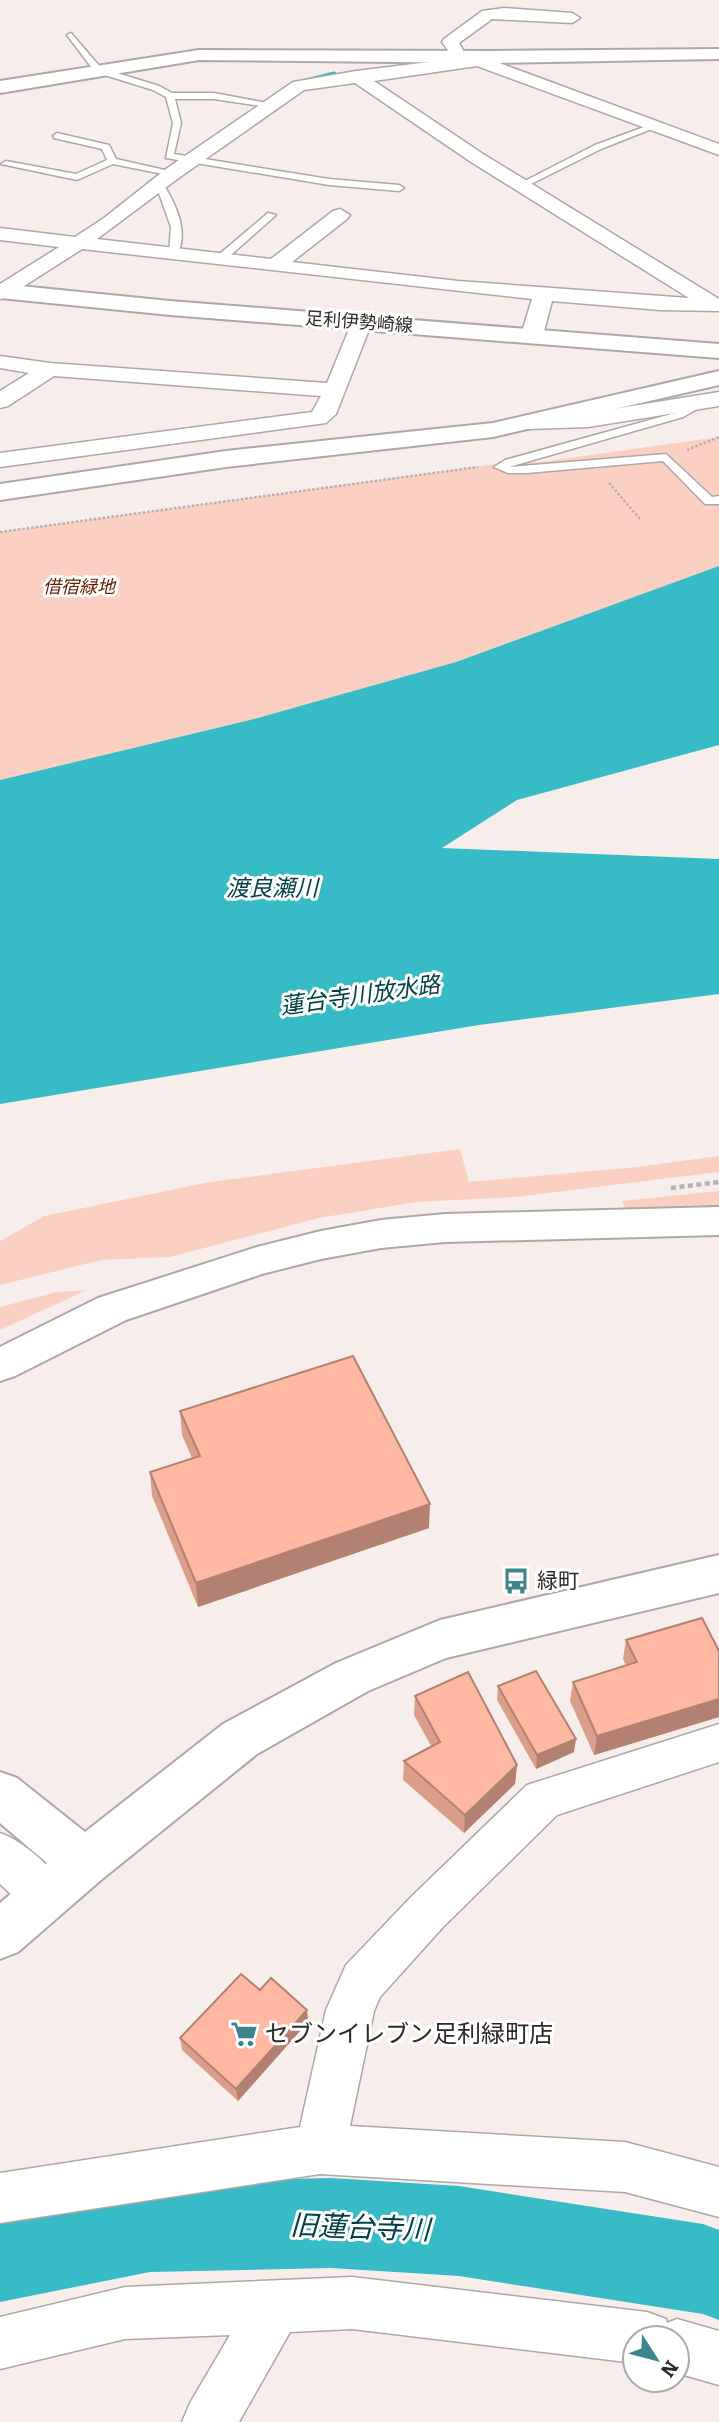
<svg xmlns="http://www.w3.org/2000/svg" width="719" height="2422" font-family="Bitter,'Noto Sans JP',serif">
  <rect width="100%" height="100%" fill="#f7eeec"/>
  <!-- green -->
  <path fill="#fbd0c3" d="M719,437V566L456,662L254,719L0,780V532L496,464L540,462Z
    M460,1149L469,1182L637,1167L719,1156V1172L516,1197L417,1202L319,1218L170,1257L101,1260L0,1285V1241L44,1216L210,1182Z
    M719,1191V1207L625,1209L622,1201Z
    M87,1290L0,1330V1307L57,1292Z"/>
  <!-- water -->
  <path fill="#36bbc7" d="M719,566V745L517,800L442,848L719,859V994L479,1025L0,1104V780L254,719L456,662Z"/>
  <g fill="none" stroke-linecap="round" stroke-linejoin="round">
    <!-- stream -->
    <path stroke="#36bbc7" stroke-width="5" d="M310,80L334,74"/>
    <!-- river -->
    <path fill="#36bbc7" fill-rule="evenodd" d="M331,2178L459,2186L703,2224L719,2230V2320L703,2314L459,2276L331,2268L150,2272L0,2302V2212L150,2182Z"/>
    <!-- lane casing -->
    <g stroke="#afa7a5" stroke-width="3">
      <path id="lane" d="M71,33L101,68L159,86L172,93H214L278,105L274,108L214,99H175L181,123L174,154L329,179L399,185L404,188L399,191L329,185L166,158L173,123L166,97L153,90L95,72L67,35Z
        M652,124L659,126L601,149L525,187L517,185L595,145Z
        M57,133L109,145L116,159L178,173L173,176L113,164L77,180L1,164L6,161L76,174L107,160L102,149L54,138L53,136Z
        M155,182L163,184C176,204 189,232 177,255L169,253L171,227Z
        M268,213L276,215L224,261H216V257Z
        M702,399L706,400V404L683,417L509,467L666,454L712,497L719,496V504H705L663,461L527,473H508L494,467L505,460L675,413Z"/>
    </g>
    <!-- street casing -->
    <g stroke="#afa7a5" stroke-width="3">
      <path id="street" d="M504,8L572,13L580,18L572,23L492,19L459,43L467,57L491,52L497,53L499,57L494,61L719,144V155L477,66L374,81L483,154L719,299V311L660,310L552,301L543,335L539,339H525L521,335L532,299L82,249L7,297L0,299V284L59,247L0,240V228L75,237L104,218L166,169L293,82L356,71L454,59L442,42L444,39L482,11ZM355,83L471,162L689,298L458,281L292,262L347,219L350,215L340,209L333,211L271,259L97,239L180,177L304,90Z
        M362,316L369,318L372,322L336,414L326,423L0,467V453L312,412L321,396L54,376L8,406L0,408V391L29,373L0,368V356L50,363L327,383L352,322L355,318Z
        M719,392V406L588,427L529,429L521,427L518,422L521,417L529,415L588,413Z
        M719,1724V1762L557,1815L443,1927L380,1997L374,2011L350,2126L625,2142L719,2167V2217L625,2192L320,2174L0,2223V2173L300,2127L326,2010L346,1965L411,1897L527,1785Z
        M0,1833C27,1843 56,1870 68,1896L61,1911L45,1918L29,1911L0,1884Z
        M352,2277L647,2312L666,2319L667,2323L677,2319L719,2331V2385L677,2373V2338H635V2363L352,2329L290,2332L239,2422H182L190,2403L230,2335L125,2339L0,2369V2317L125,2287Z"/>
    </g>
    <!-- secondary casing -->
    <g stroke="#afa7a5" stroke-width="4">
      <path id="secondary" d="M719,49V59L491,63L199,60L0,93V81L199,50L491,51Z
        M719,371V385L493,437L226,467L0,500V484L226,451L493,423Z
        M719,1207V1235L445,1242L381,1248L321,1259L262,1274L126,1320L15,1376L0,1381V1347L98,1298L257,1247L321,1231L381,1220L445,1214Z
        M719,1555V1593L446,1658L368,1691L257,1754L101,1880L18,1952L0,1959V1903L47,1863L0,1823V1772L17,1778L85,1832L223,1724L336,1663L440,1620Z"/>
    </g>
    <!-- primary casing -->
    <g stroke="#afa7a5" stroke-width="4">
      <path id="primary" d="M0,284L170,301L719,344V358L170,315L0,298Z"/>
    </g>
    <!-- path-far1 -->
    <path stroke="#b8b1af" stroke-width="2.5" stroke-dasharray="2.5 2" stroke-linecap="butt" d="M687,450L719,437
      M609,483L640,519
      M0,532L478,467"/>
    <!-- path -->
    <path stroke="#b8b1af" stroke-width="4.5" stroke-dasharray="5 3.5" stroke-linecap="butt" d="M671,1188L719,1182"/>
    <!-- lane -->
    <use href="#lane" fill="#fff" fill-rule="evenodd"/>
    <!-- street -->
    <use href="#street" fill="#fff" fill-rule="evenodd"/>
    <!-- secondary -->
    <use href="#secondary" fill="#fff" fill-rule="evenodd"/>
    <!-- primary -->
    <use href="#primary" fill="#fff" fill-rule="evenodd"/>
  </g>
  <!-- wall -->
  <path fill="#db9e8b" d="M180,1411L429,1528L198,1607L152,1496L150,1472L192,1458L182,1435Z
    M626,1640L719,1651V1717L594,1755L570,1701L573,1682L626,1666L623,1659Z
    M498,1686L574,1752L536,1769L497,1700Z
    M415,1696L517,1765L515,1784L464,1833L403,1780L404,1761L431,1746L414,1715Z
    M260,1990L307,2010L308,2022L238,2101L182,2050L180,2038Z"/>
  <!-- shaded-wall -->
  <path fill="#b28171" d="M430,1504L429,1528L198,1607L196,1583Z
    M719,1699V1717L594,1755L597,1736Z
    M576,1739L574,1752L536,1769L537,1755Z
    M517,1765L515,1784L464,1833L465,1815Z
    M307,2010L308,2022L238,2101L236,2089Z"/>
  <!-- building -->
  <path fill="#ffb8a2" stroke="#b28171" stroke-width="2" d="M353,1356L430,1504L196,1583L150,1472L200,1456L180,1411Z
    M702,1618L719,1651V1699L597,1736L573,1682L637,1662L626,1640Z
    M536,1671L576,1739L537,1755L498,1686Z
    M468,1672L517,1765L465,1815L404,1761L440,1742L415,1696Z
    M241,1974L260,1990L271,1978L307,2010L236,2089L180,2038Z"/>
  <!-- icons -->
  <defs>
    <g id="bus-bare" transform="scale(2.1)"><path d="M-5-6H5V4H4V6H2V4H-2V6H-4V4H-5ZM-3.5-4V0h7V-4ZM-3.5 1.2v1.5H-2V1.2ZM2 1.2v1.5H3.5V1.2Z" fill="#3d858c" stroke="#fff" stroke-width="2.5" paint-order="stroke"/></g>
    <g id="supermarket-bare" transform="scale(2.1)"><path d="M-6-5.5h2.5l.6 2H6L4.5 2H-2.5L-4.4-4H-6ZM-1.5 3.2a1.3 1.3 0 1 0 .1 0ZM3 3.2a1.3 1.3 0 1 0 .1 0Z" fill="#3d858c" stroke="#fff" stroke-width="2.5" paint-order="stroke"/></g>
  </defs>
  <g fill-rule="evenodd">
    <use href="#bus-bare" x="516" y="1581"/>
    <use href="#supermarket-bare" x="244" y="2034"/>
  </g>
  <g text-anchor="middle" stroke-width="6" stroke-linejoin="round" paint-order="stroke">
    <!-- far-street labels -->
    <g font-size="18" fill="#2c2827" stroke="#fff">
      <text transform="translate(359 322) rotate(4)" y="6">足利伊勢崎線</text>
    </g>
    <!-- far-park labels -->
    <g font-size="18" font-style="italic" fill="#671c01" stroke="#fff">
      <text x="79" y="593">借宿緑地</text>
    </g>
    <!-- poi labels -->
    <g font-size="21" fill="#2c2827" stroke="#fff" text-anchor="start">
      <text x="537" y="1588">緑町</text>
    </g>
    <!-- water labels -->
    <g font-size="23" font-style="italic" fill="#044146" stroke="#fff">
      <text x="272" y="896">渡良瀬川</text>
      <text transform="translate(360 995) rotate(-8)" y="8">蓮台寺川放水路</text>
    </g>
    <!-- near-poi labels -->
    <g font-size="24" fill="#2c2827" stroke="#fff" text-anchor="start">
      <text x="265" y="2042">セブンイレブン足利緑町店</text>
    </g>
    <!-- near-water labels -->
    <g font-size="28" font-style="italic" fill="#044146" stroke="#fff">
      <text transform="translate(360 2227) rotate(2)" y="10">旧蓮台寺川</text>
    </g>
  </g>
  <!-- north arrow -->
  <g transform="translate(656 2359) rotate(126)"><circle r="33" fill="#ffffff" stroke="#aba9a9" stroke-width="2"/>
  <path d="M0-5L12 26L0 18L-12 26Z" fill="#3d858c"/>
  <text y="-10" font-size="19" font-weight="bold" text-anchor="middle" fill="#2c2827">N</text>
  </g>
</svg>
